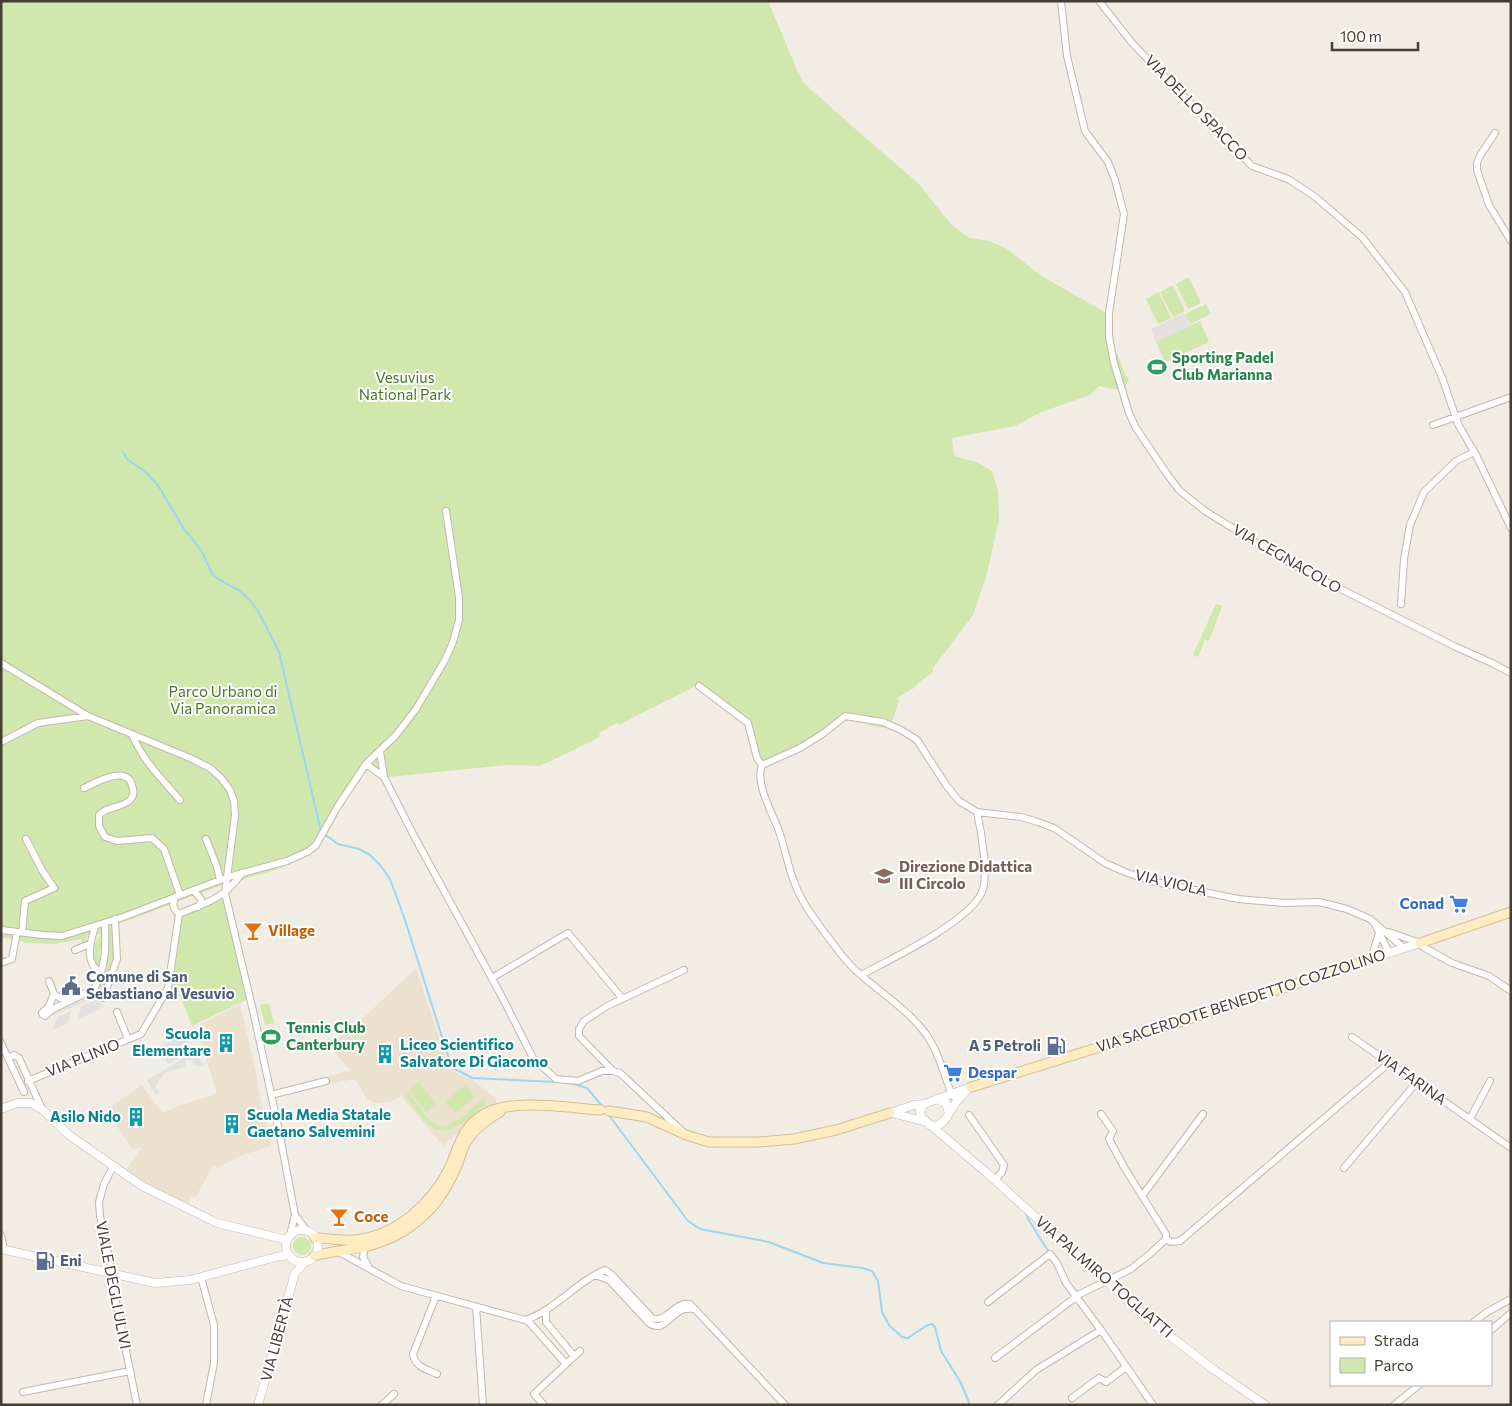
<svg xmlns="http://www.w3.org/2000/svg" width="1512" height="1406" font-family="Commissioner,sans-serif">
  <rect width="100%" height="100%" fill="#f2ede4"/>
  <!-- education -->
  <path fill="#ece1ce" d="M416,968L447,1062L451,1069L458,1074L473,1080L492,1096H495L497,1108L481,1112L443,1146L401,1096L391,1102L376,1103L367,1099L355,1079L328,1084L326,1077L350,1070L335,1053L331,1044L356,1025Z
    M240,1004L258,1081L257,1082L271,1146L240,1156L217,1168L213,1166L195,1198L192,1196L187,1204L125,1172L142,1147L133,1150L106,1110L142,1085L162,1113L181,1105L217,1094L196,1026Z"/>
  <!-- green -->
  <path fill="#d0e7ad" d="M1,1H768L797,70L804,83L853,127L918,183L950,223L969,238L990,241L1007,249L1040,275L1111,316V345L1118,356L1126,376L1129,378L1123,392C1113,387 1109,389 1099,386L1090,395L1039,413L1015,426L952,438L954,456L977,462L992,471L998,491L999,519L987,574L973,615L933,668V672L921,681L914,688L897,698L899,701L892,722L883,728L869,725V722L847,721L841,722L777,761L757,762L754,740L744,723L695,686L619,725L617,723L599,733L600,736L588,743L540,766L506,765L389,777L367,771L360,778L341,808L321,844L315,852L279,869L220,886L113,926V961L103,988L105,989L104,992L97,996L95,991L108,966L106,964L109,947L108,929L111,927L102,930L104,949H100L99,958H103L98,969L93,962L90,953L100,934H96L97,932L87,935L85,943L77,947L76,945L82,943L81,939L54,944L26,943L16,939L1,938Z
    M1189,277L1201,303L1188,309L1176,284Z
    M1173,285L1185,311L1173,317L1160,292Z
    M1159,292L1171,318L1158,324L1146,299Z
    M1206,304L1211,314L1190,324L1185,314Z
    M1200,321L1209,342L1165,362L1156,342Z
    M1216,604L1222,606L1209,641L1205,640L1198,657L1193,655Z
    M223,898L248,999L192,1026L181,998L169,990L180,916Z
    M269,1003L274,1023L265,1025L260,1005Z
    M419,1082L436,1104L426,1112L409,1090Z
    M465,1085L475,1097L455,1113L446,1102Z
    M409,1093C417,1102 424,1116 434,1123C450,1134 471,1108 483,1099L487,1103C473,1114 448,1142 430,1126C421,1118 413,1105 405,1096Z
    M293 1246a9 9 0 1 1 18 0a9 9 0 1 1-18 0Z"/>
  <!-- parking -->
  <path fill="#e3e0dd" d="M1184,313L1190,326L1156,342L1151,329Z
    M93,989L96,997L55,1015L53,1009Z
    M100,998L99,1002L101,1004L100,1009L78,1019L81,1006Z
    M71,1011L68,1023L53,1030L57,1017Z
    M185,1034L189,1038L190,1052L168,1064L159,1047Z
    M196,1051L203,1066L193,1065V1061L186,1060L185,1067L165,1073L155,1086L160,1091L156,1095L147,1080Z"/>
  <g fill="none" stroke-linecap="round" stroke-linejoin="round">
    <!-- stream -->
    <path stroke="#a0d4f0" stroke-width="2" d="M123,452L127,459L147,473L159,487L184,529L201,550L213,575L220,580L240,591L249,599L258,611L279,652L321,831
      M324,834L338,844L359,849L370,855L381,866L390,879L405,920L449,1059L455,1069L472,1078L556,1082
      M571,1083L587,1088L602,1106
      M608,1114L688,1221L700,1229L769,1242L823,1263L862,1268L872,1271L878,1281L882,1312L889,1325L902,1337L908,1338L926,1326L932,1324L935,1327L941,1351L960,1381L970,1405
      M1026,1212L1028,1219L1050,1254"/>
    <!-- minor casing -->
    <g stroke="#c1b7aa" stroke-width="8">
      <path id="minor" d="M1061,1L1067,56L1085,131L1108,162L1115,180L1124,214L1109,313V336L1114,363L1129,413L1136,428L1167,474L1179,490L1205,511L1293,565L1456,647L1492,663L1511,673
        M1099,1L1133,44L1252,166L1288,179L1314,196L1362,237L1405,292L1443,380L1458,424L1476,455L1511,528
        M1495,133L1481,154L1477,163V170L1489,205L1511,241
        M1433,425L1511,397
        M1401,604L1404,559L1410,525L1424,492L1456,461L1474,452
        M1,663L88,716L190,758L210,768L221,778L230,790L234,801L235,815L225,893L254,1015L279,1131L295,1215L290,1235
        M699,686L748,723L757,758L762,765
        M132,734C142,760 162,779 180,800
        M1,742L38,723L88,716
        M380,751L384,777L414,836L501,995L533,1058L556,1079L578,1081L602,1071H613L620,1073L682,1131
        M366,764L384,777
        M84,788C97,782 126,765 132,785C134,790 134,796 130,800C121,809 108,805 99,815V826L105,837L117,841L152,838L164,849L180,895
        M206,839L217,867L220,880
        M194,891L201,899V902L198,907
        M175,897C172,905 173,909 179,914
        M179,914C207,902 223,900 242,873
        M1375,924L1389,953
        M95,926C91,942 83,962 101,973
        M1,930L43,935L62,936L123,917L228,877L287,861L309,851L316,845L338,806L366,764L396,735L416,709L445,660L453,642L459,620V597L446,511
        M1389,932L1420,943L1423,947L1452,963L1489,976L1511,991
        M22,933L25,901L54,888L42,870L26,839
        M75,950L90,944
        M1371,959L1379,933
        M1,963L12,959L17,932
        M861,975C891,959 969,922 982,892C989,875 981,830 977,812
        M492,978L568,933L622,998
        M49,981L54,994L49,1006L42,1013L43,1015L45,1016L53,1009L94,989C106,967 106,946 105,923
        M54,994L60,998H72
        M103,998L117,959L115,919
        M117,1012L128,1039
        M1352,1037L1511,1148
        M1,1043L24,1092
        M8,1058L14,1055L19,1058L42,1109
        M613,1071L579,1036V1029L584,1021L607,1006L684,970
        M28,1081L141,1034L168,988L179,914
        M271,1095L326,1081
        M954,1097L951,1093C944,1074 938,1051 926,1034C908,1010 884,995 862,976C851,967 842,956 834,945C820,926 803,906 795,884C787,866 785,845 777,826C771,811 755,782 762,765L800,748L824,733L845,716L883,722L901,730L917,740L946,785L959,801L977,812L1021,817L1035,821L1054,828L1105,863L1125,872L1151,881L1238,899L1285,903L1319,902L1347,909L1370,919L1404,948
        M969,1115L1004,1165L1002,1172L995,1180
        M1470,1119L1490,1081
        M113,1167L104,1184L99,1202L100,1216L111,1268L113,1287L137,1405
        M1344,1168L1417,1082
        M1142,1196L1203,1114
        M295,1215L307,1231
        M1,1235L4,1249
        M1166,1239L1171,1242L1180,1241L1389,1063
        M365,1246L363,1257L368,1266
        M337,1251L401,1286L525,1320C556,1310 577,1281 605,1270L612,1275L652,1318C667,1324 674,1301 690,1304L785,1405
        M595,1275L609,1280L650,1324C664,1332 670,1315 682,1310C686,1308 690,1309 694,1309
        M201,1277L214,1325V1363L206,1405
        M436,1296L413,1354C415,1367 426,1369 437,1374
        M988,1302L1050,1254L1057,1263L1066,1283L1101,1330L1036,1370L998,1405
        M476,1307L483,1405
        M546,1310V1322L574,1356
        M525,1320L529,1322L566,1364
        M1474,1322L1487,1312L1511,1299
        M1101,1330L1153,1405
        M1491,1330L1511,1313
        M995,1358L1080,1294L1131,1269L1151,1253L1166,1239V1234L1124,1167L1109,1139L1113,1131L1101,1114
        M23,1392L130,1371
        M1072,1398L1099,1378L1106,1382L1126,1367
        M382,1405L394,1394
        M544,1405L534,1394L580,1351
        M1394,1405L1419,1385"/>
    </g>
    <!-- tertiary casing -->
    <g stroke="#c1b7aa" stroke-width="9">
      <path id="tertiary" d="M1371,959L1420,943
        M971,1087L924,1104L920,1111L921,1117L987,1173L1149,1320L1213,1369L1265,1405
        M1,1109L18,1103H31L43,1110L69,1135L142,1186L217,1223L287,1240
        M890,1113L914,1105L924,1104
        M892,1113L923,1121
        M949,1113L957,1101L967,1090
        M929,1125C939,1128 945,1122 949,1113L946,1103L937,1099
        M286 1246a16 16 0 1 1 32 0a16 16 0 1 1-32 0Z
        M1,1249L155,1283L190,1280L276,1257L288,1255
        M258,1405L295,1273L305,1262"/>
    </g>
    <!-- secondary casing -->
    <g stroke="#d3be94" stroke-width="11">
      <path id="secondary" d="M1420,943L1511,912
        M971,1087L1174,1024L1371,959
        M609,1111L647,1117L686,1135L709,1142H758L794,1139L836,1130L890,1113
        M315,1238C328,1238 341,1241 353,1240C395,1237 432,1204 450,1167C459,1146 462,1127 484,1114C513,1098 569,1108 601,1110
        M314,1256C332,1251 350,1250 367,1246C386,1242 407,1231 421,1218C437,1205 448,1186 456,1168C459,1161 461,1153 464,1146C471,1132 486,1120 500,1112"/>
    </g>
    <!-- minor -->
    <use href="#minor" stroke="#fff" stroke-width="6"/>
    <!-- tertiary -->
    <use href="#tertiary" stroke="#fff" stroke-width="8"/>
    <!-- secondary -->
    <use href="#secondary" stroke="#ffecc2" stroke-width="9"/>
  </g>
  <!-- icons -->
  <defs>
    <g id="stadium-bare" transform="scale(1.5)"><path d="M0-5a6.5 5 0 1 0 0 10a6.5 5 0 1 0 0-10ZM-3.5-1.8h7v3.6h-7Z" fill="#2e9e5b" stroke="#fff" stroke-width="2.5" paint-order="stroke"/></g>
    <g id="school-bare" transform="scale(1.5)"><path d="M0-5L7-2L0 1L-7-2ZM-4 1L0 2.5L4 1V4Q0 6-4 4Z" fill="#8d6e63" stroke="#fff" stroke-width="2.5" paint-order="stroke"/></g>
    <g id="supermarket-bare" transform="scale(1.5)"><path d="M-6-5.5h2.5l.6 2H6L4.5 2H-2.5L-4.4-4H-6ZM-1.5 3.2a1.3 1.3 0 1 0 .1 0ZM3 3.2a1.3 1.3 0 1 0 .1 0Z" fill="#3f7fe0" stroke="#fff" stroke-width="2.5" paint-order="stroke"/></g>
    <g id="bar-bare" transform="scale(1.5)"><path d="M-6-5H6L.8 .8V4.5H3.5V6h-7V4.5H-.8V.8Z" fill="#e8710a" stroke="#fff" stroke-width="2.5" paint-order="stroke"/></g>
    <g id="civic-bare" transform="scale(1.5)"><path d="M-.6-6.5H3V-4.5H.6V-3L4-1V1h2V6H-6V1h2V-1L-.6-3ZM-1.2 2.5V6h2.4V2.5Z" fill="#5c6f8a" stroke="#fff" stroke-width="2.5" paint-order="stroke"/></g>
    <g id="building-bare" transform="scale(1.5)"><path d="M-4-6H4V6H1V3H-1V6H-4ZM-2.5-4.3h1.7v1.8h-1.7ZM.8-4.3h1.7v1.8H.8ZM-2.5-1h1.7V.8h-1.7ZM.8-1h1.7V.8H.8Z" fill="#0f9aa8" stroke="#fff" stroke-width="2.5" paint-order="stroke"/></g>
    <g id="fuel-bare" transform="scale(1.5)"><path d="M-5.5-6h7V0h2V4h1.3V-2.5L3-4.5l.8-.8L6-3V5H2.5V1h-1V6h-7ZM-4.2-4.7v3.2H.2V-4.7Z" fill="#5c6f8a" stroke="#fff" stroke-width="2.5" paint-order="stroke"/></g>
  </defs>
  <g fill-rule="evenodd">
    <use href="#stadium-bare" x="1157" y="367"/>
    <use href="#school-bare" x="884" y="876"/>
    <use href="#supermarket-bare" x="1459" y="904"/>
    <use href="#bar-bare" x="253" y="931"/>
    <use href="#civic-bare" x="71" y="986"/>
    <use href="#stadium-bare" x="271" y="1037"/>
    <use href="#building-bare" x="226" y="1043"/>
    <use href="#fuel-bare" x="1056" y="1046"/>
    <use href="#building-bare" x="385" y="1054"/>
    <use href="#supermarket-bare" x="953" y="1073"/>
    <use href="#building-bare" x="136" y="1117"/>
    <use href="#building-bare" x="232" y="1124"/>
    <use href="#bar-bare" x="339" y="1217"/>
    <use href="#fuel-bare" x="45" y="1261"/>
  </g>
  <g text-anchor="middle" stroke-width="4" stroke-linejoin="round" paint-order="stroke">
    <!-- street labels -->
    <g font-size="15" fill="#443d34" stroke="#fff">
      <text transform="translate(1196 108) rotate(46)" y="5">VIA DELLO SPACCO</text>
      <text transform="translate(1287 559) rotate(30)" y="5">VIA CEGNACOLO</text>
      <text transform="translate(1171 883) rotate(13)" y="5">VIA VIOLA</text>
      <text transform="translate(1241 1001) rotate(-18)" y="5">VIA SACERDOTE BENEDETTO COZZOLINO</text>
      <text transform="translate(83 1058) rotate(-22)" y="5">VIA PLINIO</text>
      <text transform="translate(1411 1078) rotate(35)" y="5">VIA FARINA</text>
      <text transform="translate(1104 1277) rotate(41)" y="5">VIA PALMIRO TOGLIATTI</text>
      <text transform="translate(113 1285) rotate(79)" y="5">VIALE DEGLI ULIVI</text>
      <text transform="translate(277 1339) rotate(-75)" y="5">VIA LIBERTÀ</text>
    </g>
    <!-- leisure labels -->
    <g font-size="15" font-weight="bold" fill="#27864d" stroke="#fff" text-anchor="start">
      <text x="1172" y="363">Sporting Padel<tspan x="1172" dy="17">Club Marianna</tspan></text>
      <text x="286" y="1033">Tennis Club<tspan x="286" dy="17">Canterbury</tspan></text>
    </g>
    <!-- park labels -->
    <g font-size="15" fill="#4a7628" stroke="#fff">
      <text x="405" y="383">Vesuvius<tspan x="405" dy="17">National Park</tspan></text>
      <text x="223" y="697">Parco Urbano di<tspan x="223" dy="17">Via Panoramica</tspan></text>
    </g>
    <!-- education labels -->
    <g font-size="15" font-weight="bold" fill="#785e54" stroke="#fff" text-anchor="start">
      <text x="899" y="872">Direzione Didattica<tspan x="899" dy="17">III Circolo</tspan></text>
    </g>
    <!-- shop labels -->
    <g font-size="15" font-weight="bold" fill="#366cbe" stroke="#fff" text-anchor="end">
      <text x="1444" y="909">Conad</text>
      <text x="968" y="1078" text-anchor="start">Despar</text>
    </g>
    <!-- food labels -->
    <g font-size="15" font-weight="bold" fill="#c56008" stroke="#fff" text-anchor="start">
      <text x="268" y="936">Village</text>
      <text x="354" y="1222">Coce</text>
    </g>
    <!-- service labels -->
    <g font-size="15" font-weight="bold" fill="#4e5e75" stroke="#fff" text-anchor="start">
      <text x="86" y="982">Comune di San<tspan x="86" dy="17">Sebastiano al Vesuvio</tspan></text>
      <text x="1041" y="1051" text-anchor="end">A 5 Petroli</text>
      <text x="60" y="1266">Eni</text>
    </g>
    <!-- culture labels -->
    <g font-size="15" font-weight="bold" fill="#0d838f" stroke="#fff" text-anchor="end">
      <text x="211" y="1039">Scuola<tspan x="211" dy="17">Elementare</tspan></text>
      <text x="400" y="1050" text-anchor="start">Liceo Scientifico<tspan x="400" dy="17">Salvatore Di Giacomo</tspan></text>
      <text x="247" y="1120" text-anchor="start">Scuola Media Statale<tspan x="247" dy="17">Gaetano Salvemini</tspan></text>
      <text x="121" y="1122">Asilo Nido</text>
    </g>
  </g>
  <!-- border -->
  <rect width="1512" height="1406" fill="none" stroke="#443d34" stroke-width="5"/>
  <!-- legend -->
  <rect x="1330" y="1321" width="162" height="65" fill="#ffffff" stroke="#b4b1ae"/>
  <rect x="1340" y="1337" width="25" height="8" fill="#ffecc2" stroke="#b4b1ae"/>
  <text x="1374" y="1346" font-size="15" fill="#443d34">Strada</text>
  <rect x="1340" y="1358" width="25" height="15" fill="#d0e7ad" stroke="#b4b1ae"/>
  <text x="1374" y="1371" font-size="15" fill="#443d34">Parco</text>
  <!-- scale -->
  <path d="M1332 42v8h86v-8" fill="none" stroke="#443d34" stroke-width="2.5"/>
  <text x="1340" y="42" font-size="15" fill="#443d34" stroke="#ffffff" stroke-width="4" paint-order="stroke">100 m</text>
</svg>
